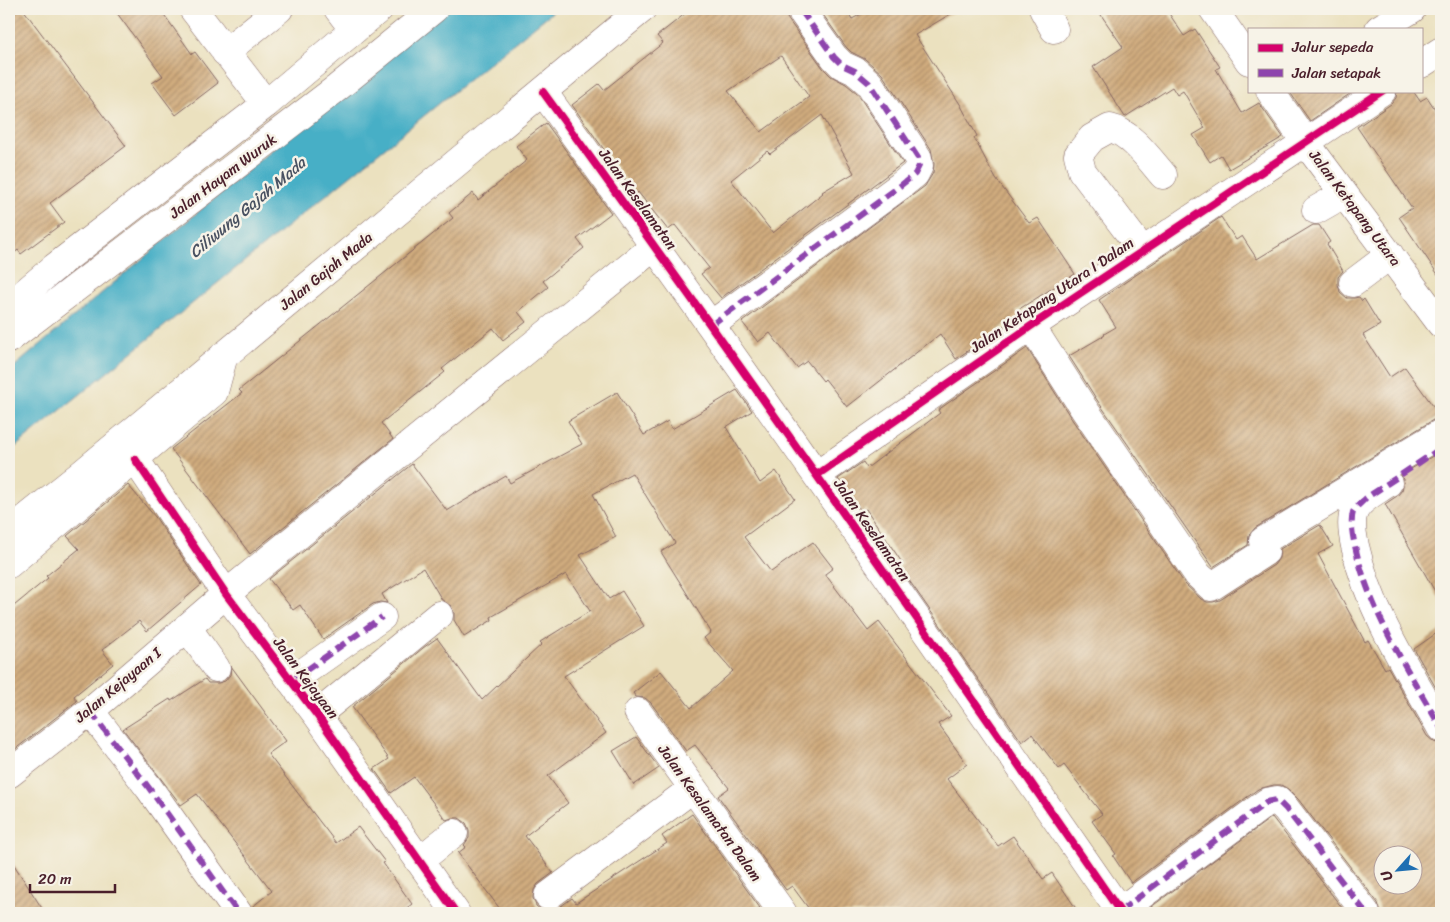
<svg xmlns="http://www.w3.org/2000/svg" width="1450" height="922" font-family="Sriracha,sans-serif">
  <defs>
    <pattern id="building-hatch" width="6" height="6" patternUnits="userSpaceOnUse" patternTransform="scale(1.25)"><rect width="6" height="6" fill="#d0ac7e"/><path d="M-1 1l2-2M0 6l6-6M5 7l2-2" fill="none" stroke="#ab8b67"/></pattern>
  </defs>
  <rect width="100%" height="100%" fill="#f7f3e8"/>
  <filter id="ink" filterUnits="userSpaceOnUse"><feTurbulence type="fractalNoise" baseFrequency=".02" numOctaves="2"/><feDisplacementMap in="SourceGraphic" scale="10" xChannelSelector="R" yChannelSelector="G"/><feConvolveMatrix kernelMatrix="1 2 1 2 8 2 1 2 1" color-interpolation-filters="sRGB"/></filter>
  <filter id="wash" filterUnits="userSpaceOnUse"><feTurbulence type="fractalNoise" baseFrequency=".0096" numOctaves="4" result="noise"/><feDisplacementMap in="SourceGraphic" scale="20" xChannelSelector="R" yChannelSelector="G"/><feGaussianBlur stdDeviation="1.12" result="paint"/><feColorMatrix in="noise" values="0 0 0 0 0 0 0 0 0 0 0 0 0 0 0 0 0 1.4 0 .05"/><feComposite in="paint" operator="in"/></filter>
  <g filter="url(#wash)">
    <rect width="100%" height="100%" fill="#ebe1bf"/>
    <!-- water -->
    <path fill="#47afc6" stroke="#486778" d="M442,9H556L9,452V371L339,93Z"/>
    <g id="blocks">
      <!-- building -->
      <path fill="url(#building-hatch)" fill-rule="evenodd" d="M9,9H23L126,146L50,203L64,222L21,254L18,250L9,257Z
        M114,9H160L192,54L195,52L218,83L176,115L152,83L163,76Z
        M691,9H785L787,18L823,68L831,76L846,84L857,93L903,163L721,298L701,274L709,268L675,225L668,230L638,192L636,194L572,105L599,84L604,90L663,43L657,36ZM781,56L809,97L761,132L728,91ZM822,115L854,173L822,192L823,193L773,233L731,180L767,151L770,154Z
        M819,9H846L852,19L871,9H959L915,35L960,104L977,136L974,138L996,179L1029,223L1038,218L1075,274L1016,311L1019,315L956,359L940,334L847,407L825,379L823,381L807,361L797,368L770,333L758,342L742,322L925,186L933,173L934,164L931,149L882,74L865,59L851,52L846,47Z
        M1097,9H1166L1184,36L1195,29L1220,67L1216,69L1242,113L1259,103L1283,137L1229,169L1221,155L1210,162L1193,135L1205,128L1183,91L1177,95L1172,87L1125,117L1093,67L1123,47Z
        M1289,91H1354L1310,121Z
        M1397,91H1413L1420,101L1427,97L1441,118V279L1399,217L1412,208L1357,127L1391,104L1396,98Z
        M546,123L611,213L577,239L584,248L543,281L548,287L518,312L526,322L503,340L493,328L442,369L445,372L381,423L393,439L250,554L171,449L242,393L239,390L453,218L449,213L473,193L478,200L527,160L516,146Z
        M1221,217L1236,240L1242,236L1257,259L1313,225H1319L1330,242L1327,244L1343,271L1338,277V284L1340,292L1347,298H1354L1359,297L1362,301L1364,299L1380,325L1363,335L1390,377L1405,367L1441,417L1433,420L1255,528L1249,535L1248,545L1213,567L1097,400L1069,356L1105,335L1104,334L1116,327L1099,300Z
        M1027,348L1071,418L1185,584L1201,599L1207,602H1213L1220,600L1274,565L1279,558L1280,549L1320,525L1333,546L1318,554L1365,642L1368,640L1385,669L1388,667L1427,736L1434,742L1441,744V913H1381L1378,903L1298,799L1288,789L1281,785H1274L1258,789L1131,883L1113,856L1116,854L1092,821L1102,814L1064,765L1059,769L1032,734L1022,742L899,566L903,564L866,509L862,512L838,479L863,462L867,468L940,413L938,410ZM1382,854H1412V884H1382Z
        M737,390L752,411L726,427L760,483L776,471L795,499L744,537L771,572L813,542L833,568L825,574L868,631L879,622L951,716L938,724L967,764L947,779L998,846L1013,836L1043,879L1052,873L1079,913H812L792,886L786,890L718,796L729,788L695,745L686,751L651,703L645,698L636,697L633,693L661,671L691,708L733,671L704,638L711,632L661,552L675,543L632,473L593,494L616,537L580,555L609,599L622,591L644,626L564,676L606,733L548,776L568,803L525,836L553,873L538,884L534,890L533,898L536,906L541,910L549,912L557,909L572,898L576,903L667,843L662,836L692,814L760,908L754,913H503L458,853L466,847L464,845L469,838V830L466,823L459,818H452L446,820L414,777L391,793L374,769L389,759L352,707L423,648L437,638L482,700L542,644L540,642L590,611L566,574L491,617L492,620L464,637L454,620V613L451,606L442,600L423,568L382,594L387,603L380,602L373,604L323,639L300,605L293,610L269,579L412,464L447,511L506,476L510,483L582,444L568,421L617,392L644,435L668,421L672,429Z
        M1441,451V602L1385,504L1397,496L1402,490L1404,482L1401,475Z
        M128,485L156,518L201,585L147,631L139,621L102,650L113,664L74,696L77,701L9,754V610L48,578L46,576L79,549L67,536Z
        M1441,630V697L1414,649Z
        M231,666L286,741L268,754L336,843L358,827L385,862L383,863L412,904L400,913H253L252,907L272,891L197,794L181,805L123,729L170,699L171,701L205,679L208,683H218L225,681L230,675Z
        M636,737L659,768L634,785L613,751Z
        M1272,817L1346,913H1155L1151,907Z
        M9,857L45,913H9Z"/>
    </g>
  </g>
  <g filter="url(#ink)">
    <use href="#blocks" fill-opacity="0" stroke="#82635f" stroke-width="1"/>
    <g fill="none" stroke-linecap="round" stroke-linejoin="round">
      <!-- minor casing -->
      <g stroke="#82635f" stroke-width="29">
        <path id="minor" d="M193,9L266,104
          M338,9L354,30
          M1043,9L1054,29
          M1213,9L1249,61
          M1379,29L1412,9
          M225,52L279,9
          M1421,64L1441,51
          M1270,91L1306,143L1441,324
          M543,92C740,363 931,638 1121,913
          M1316,210L1344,194
          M1142,250L1082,171L1078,155L1092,138L1110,128C1130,132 1150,160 1163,175
          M1353,283L1390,255
          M711,325L900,186L915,174L919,166L918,158L869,83L855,71L842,65L834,57L800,9
          M1031,326L1084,409L1198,575L1211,587L1265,552L1263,541L1441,433
          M135,459L226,594L317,715L456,913
          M817,475L1031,326L1382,91
          M1388,483C1377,491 1359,499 1354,512C1350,522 1353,537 1355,546C1370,613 1408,670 1441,728
          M187,627L216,668
          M291,681L382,617
          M90,711L149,788L238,913
          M638,712L783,913
          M317,715L439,615
          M9,774L90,711L226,594L655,246
          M419,861L454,833
          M548,896L692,789
          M1120,911L1267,802L1277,800L1286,809L1366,913"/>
      </g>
      <!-- major casing -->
      <g stroke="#82635f" stroke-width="29">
        <path id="major" d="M9,306L55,267L266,104L379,9
          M9,339L337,88L434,9
          M9,532L79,476L642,9
          M9,564L214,392L224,355"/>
      </g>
      <!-- minor -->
      <use href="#minor" stroke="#fff" stroke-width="28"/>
      <!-- major -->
      <use href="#major" stroke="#fff" stroke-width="28"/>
      <!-- quiet -->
      <path stroke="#8e44ad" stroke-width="6" stroke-dasharray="12 6" stroke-linecap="butt" d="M711,325L900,186L915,174L919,166L918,158L869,83L855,71L842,65L834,57L800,9
        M1441,448L1366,498C1362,502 1356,507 1353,512C1350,522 1353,537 1355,546C1370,613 1408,670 1441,728
        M291,681L382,617
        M90,711L149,788L238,913
        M1120,911L1267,802L1277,800L1286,809L1366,913"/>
      <!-- cycleway casing -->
      <g stroke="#f7f3e8" stroke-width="11">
        <path id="cycleway" d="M543,92C740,363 931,638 1121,913
          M135,459L226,594L317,715L456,913
          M817,475L1031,326L1382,91"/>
      </g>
      <!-- cycleway -->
      <use href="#cycleway" stroke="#d6006c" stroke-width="8"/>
    </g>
  </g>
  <g text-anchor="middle" stroke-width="5" stroke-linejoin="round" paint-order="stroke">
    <!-- street labels -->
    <g font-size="15" fill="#4a1f2b" stroke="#f7f3e8">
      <text transform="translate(223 176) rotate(-37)" y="5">Jalan Hayam Wuruk</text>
      <text transform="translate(638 199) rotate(54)" y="5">Jalan Keselamatan</text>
      <text transform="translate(1355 208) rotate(53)" y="5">Jalan Ketapang Utara</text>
      <text transform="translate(326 271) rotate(-39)" y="5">Jalan Gajah Mada</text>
      <text transform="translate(1052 295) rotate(-34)" y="5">Jalan Ketapang Utara I Dalam</text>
      <text transform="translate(872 530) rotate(55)" y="5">Jalan Keselamatan</text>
      <text transform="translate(306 678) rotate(53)" y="5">Jalan Kejayaan</text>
      <text transform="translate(118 685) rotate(-40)" y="5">Jalan Kejayaan I</text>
      <text transform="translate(710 813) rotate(54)" y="5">Jalan Kesalamatan Dalam</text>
    </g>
    <!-- water labels -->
    <g font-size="16" font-style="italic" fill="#495161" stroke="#f7f3e8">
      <text transform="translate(247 207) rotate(-40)" y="6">Ciliwung Gajah Mada</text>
    </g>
  </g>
  <!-- margin -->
  <rect width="1450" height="922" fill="none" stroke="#f7f3e8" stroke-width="30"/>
  <!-- legend -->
  <rect x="1248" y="28" width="175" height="65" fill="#f7f3e8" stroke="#b29e9c"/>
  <rect x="1258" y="44" width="25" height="8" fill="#d6006c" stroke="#b29e9c"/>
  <text x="1292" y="52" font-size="15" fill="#4a1f2b">Jalur sepeda</text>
  <rect x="1258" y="69" width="25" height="8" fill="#8e44ad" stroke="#b29e9c"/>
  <text x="1292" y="78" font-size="15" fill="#4a1f2b">Jalan setapak</text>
  <!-- north arrow -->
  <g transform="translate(1398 870) rotate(243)"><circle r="24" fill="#f7f3e8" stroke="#b29e9c"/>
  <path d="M0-4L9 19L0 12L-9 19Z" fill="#1f6fb2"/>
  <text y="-8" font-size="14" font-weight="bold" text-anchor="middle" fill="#4a1f2b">U</text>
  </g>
  <!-- scale -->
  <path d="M30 884v8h85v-8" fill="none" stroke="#4a1f2b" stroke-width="2.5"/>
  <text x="38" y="884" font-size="15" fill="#4a1f2b" stroke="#f7f3e8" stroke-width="4" paint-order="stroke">20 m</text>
</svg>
